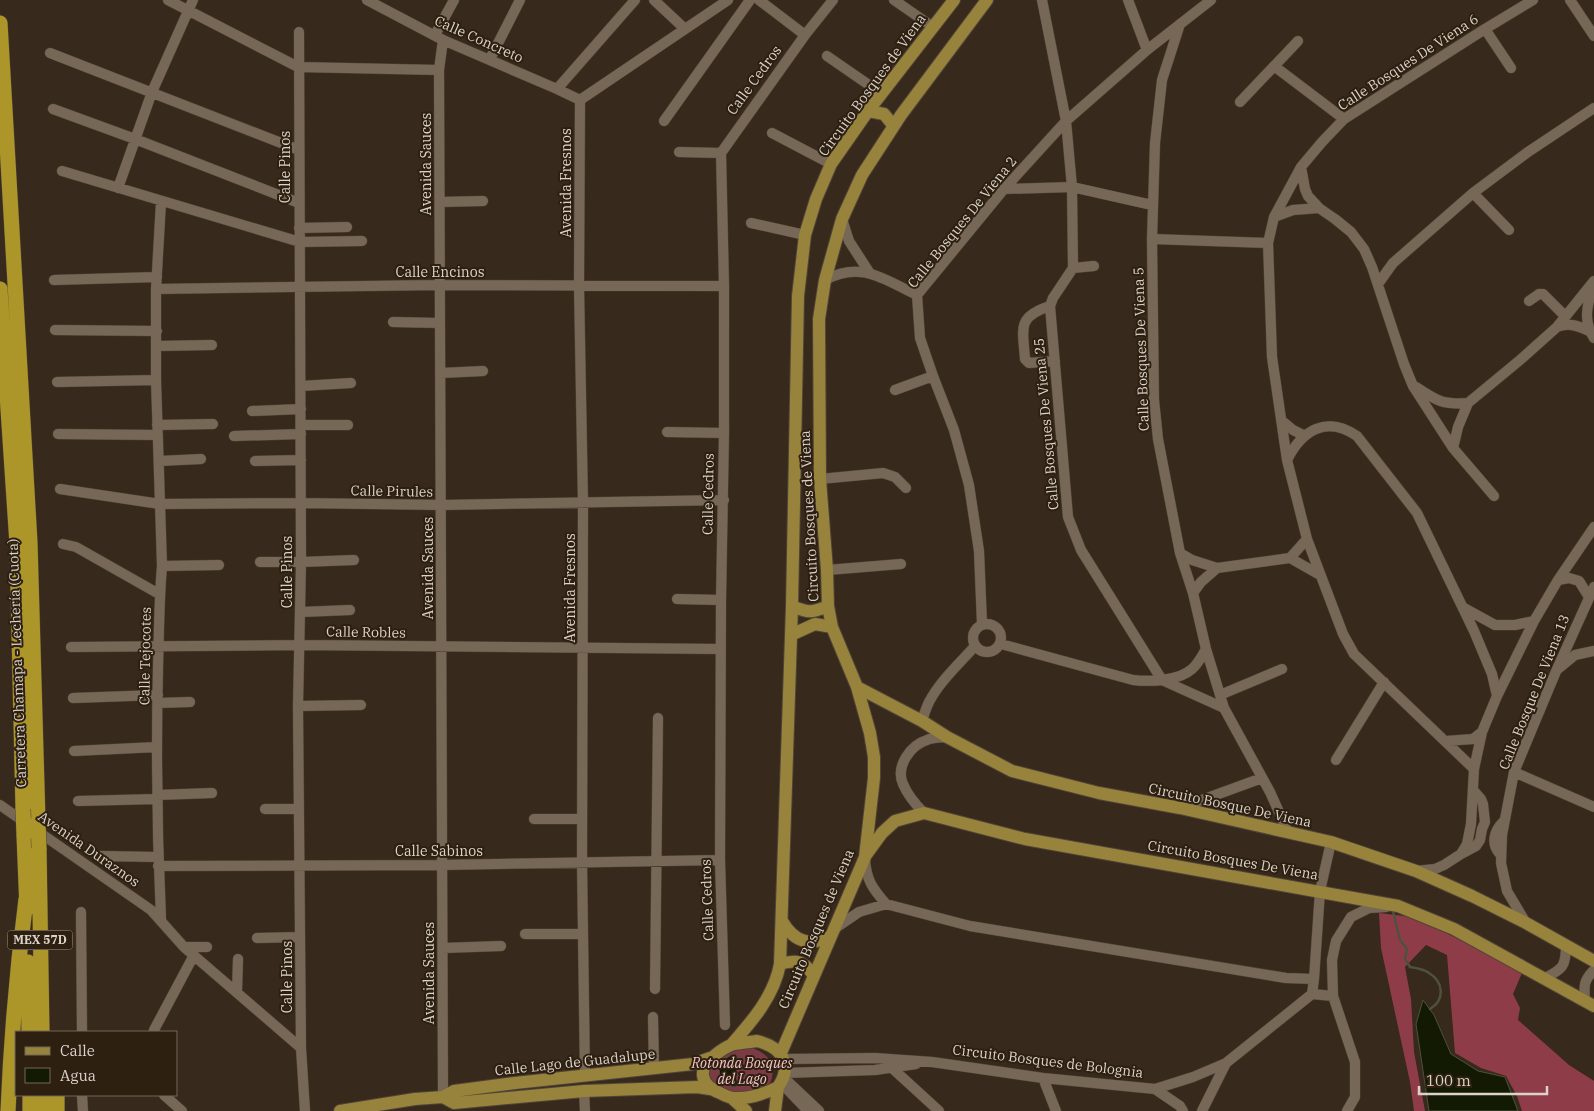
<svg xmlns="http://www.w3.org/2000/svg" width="1594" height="1111" font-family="'IBM Plex Serif',serif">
  <rect width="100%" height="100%" fill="#37291b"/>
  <!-- green -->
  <path fill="#7c3b44" d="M753,1048C767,1054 775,1061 772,1078C771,1082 769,1085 765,1087C756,1093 741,1095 730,1093C724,1091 718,1087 712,1084L706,1067L722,1052Z"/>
  <!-- forest -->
  <path fill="#8f3c49" d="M1379,913L1413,917L1487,953L1522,973L1513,994L1520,1008L1518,1020L1569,1065L1594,1081V1111H1522L1517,1096L1506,1076L1481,1068L1455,1053L1447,955L1426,945L1405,967L1411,999L1414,1052L1425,1111H1414L1410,1082L1381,948Z"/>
  <!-- water -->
  <path fill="#131a03" stroke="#4f513e" d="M1423,1000L1434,1015L1451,1054L1478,1071L1505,1077L1518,1111H1429L1416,1024Z
    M732,1055L737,1056L736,1087C716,1085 713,1063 732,1055Z"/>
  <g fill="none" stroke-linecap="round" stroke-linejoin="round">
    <!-- stream -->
    <path stroke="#4f513e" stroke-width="2.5" d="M1393,911L1400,940L1407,949L1405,959L1410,967C1416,968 1424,969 1429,973C1444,982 1445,1000 1430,1009"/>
    <!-- minor casing -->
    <g stroke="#4f4438" stroke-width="11">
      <path id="minor" d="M168,0L298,67L439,70
        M367,0L443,40L557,89L580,100
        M654,0L685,29
        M759,0L805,35
        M894,0L933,27
        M1042,0L1066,121L1072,187L1073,268
        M1128,0L1147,50
        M1570,0L1594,36
        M1180,24L1162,80L1155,143L1152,239L1154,400L1158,439L1180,553L1193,593L1206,649L1224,708L1270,792L1288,832
        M1485,29L1511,68
        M299,32L301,562L298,706L301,1048L305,1111
        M435,35L454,0
        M50,53L299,150
        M827,56L882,94
        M490,59L520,0
        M1274,66L1344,119
        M557,89L635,0
        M580,100L579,286L583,504L582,862L585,1076
        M580,100L728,0
        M1240,102L1298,41
        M53,109L135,139L299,203
        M664,121L750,0
        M772,133L831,164
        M679,152L721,153
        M1301,167L1305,189L1308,196L1319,208L1335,219L1351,232L1364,249L1372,267L1404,364L1413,386L1453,448L1494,496
        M62,171L300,242L362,241
        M118,188L152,92L193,0
        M1004,189L1072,187L1152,205
        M1473,193L1509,230
        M440,202L483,201
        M1274,217L1293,210L1319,208
        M842,219L849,241L869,272
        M751,223L805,235
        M299,228L347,227
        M1152,239L1268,243
        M1094,266L1073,268L1053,298L1050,306L1068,517L1081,550L1162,680
        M54,280L157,277
        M825,280C861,260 885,280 917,295
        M1378,284L1393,263L1473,193L1528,152L1594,108
        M1593,285C1588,303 1582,321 1594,338
        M156,289L440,285L724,286
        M1529,301L1539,294H1543L1565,316
        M1050,306C1016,317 1023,329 1025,359L1029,363L1055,361
        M393,322L440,323
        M1557,327C1569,322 1578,326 1589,331
        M55,330L157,331
        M156,346L212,345
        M441,373L483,371
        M57,382L156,380
        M301,386L351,383
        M1416,387C1437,401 1443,405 1468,403
        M895,390L933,376
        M252,411L301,409
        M1281,420L1293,430L1303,435
        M157,425L213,424
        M301,425H348
        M667,432L724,433
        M58,434L158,435
        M234,436L301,434
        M1453,448L1458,427L1468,403L1520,360L1557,327L1594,281
        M1287,460C1302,430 1327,415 1357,436L1417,513L1474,631L1492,674L1497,696
        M159,461L201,459
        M255,461L301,460
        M820,479L883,473L895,477L906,488
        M60,489L160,504L301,503L442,505L724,500
        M63,544L76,547L159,594
        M1180,553L1192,560L1217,568L1290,558L1320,575
        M1290,558L1307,539
        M260,562H301L354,560
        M162,566L219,565
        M827,570L901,564
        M1558,580L1569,578L1579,581L1589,597
        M1193,593L1201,582L1217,568
        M677,599L721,600
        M1464,608L1495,625H1515L1534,621
        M301,612L350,610
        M973 638a14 14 0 1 1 28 0a14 14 0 1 1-28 0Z
        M982,624L979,551L969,485L954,430L933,376L920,338L917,295L1004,189L1066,121L1147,50L1211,0
        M1001,644L1133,680C1149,682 1179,681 1192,669C1198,664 1202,656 1206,649
        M71,647L300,645L721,649
        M1558,669L1575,655L1594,651
        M1162,680L1224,708
        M1220,695L1282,669
        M73,698L158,695
        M158,703L190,702
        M298,706L361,705
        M922,721C924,715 926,708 929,702C940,681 959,664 975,646
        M1446,741L1473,739L1482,732
        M74,751L157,747
        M1336,760L1384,682
        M1474,769L1354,654L1343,634L1307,539L1287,460L1272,357L1268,243L1274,217L1301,167L1322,142L1344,119L1485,29L1533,0
        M1514,772L1594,807
        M157,795L212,793
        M78,801L157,799
        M0,805L151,910L184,947L301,1048
        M1180,808L1262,778
        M265,809H299
        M924,813C915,804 908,796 903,784C895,766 911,745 927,740C933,737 941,738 947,737
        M534,819H582
        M1499,853C1491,843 1494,831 1503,822
        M1461,854L1476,846L1480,840L1482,829L1485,822L1483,804L1481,799L1474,791
        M100,856L158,857
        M865,859C866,880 873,889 886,904
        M158,866L442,865L720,860
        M1416,871L1435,869L1444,865L1461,854L1467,844L1471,824L1474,769L1482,732L1497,696L1534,621L1558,580L1594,527
        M81,912L82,1032
        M161,919C157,835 156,752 158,668C159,634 159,600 162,566L156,380V289L161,202
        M1526,923L1507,891L1501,863L1502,835L1514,772L1557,669L1594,587
        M834,929L859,912L886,904L970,926L1286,978L1314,979
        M525,934H583
        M257,938L300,937
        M184,947H207
        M443,948L501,946
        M1545,978C1563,969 1566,966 1566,945
        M655,989L658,718
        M237,992L238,959
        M1312,994L1314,979L1320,891L1331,842
        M1585,1001C1584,986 1583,981 1594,970
        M653,1017L654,1069
        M725,1025L720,860L721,600L724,433V286L721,153L805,35L833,0
        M154,1030L194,955
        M784,1059L875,1058L932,1062L1043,1078L1155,1089L1180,1106L1183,1111
        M892,1068L939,1111
        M785,1073L875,1070L916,1064
        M784,1078L819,1111
        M1043,1078L1056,1111
        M787,1089L808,1111
        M1155,1089L1193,1077L1226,1063
        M584,1091L585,1111
        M82,1095L83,1111
        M164,1095L182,1111
        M443,1097L439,70L443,40
        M1202,1111L1226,1063L1312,994L1333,996
        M1347,1111L1355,1097V1062L1333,996L1332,960L1336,941L1351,917L1369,908L1386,907"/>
    </g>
    <!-- major casing -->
    <g stroke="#4f4438" stroke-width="14">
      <path id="major" d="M868,111L884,114L893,125
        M792,606C808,613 812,613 828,606
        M791,635L815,624L832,627
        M857,687L922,721L947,737L1012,771L1099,793L1180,808L1331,842L1416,871L1472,896L1526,923L1594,961
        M866,855L882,833L895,821L924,813L1025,839L1398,906L1454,929L1594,1006
        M782,921C794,942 810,947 831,936
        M780,964C797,959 804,961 814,976
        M757,1041C781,1047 794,1064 778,1087C764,1094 750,1099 734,1098C729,1098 724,1095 720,1093C700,1085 697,1069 714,1056C720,1051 727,1046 734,1044C741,1043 749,1042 757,1041Z
        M732,1044C753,1020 774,996 780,964L792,606L798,296L805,235L816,199L831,164L868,111L954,0
        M781,1053L865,857L874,778V757L870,733L857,687L832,627L828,606L827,570L820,479L819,319L825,280L842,219L862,175L901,115L987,0
        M443,1097L454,1103L584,1091L697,1087L710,1089
        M732,1098L746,1111
        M340,1111L415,1099L443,1097L454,1091L515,1083L693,1064L710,1058
        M775,1111L778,1087"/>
    </g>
    <!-- highway casing -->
    <g stroke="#4f4438" stroke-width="16">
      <path id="highway" d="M0,23L30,543L38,821
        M0,289L17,544L23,809
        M24,835L27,909
        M39,848L42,1032
        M28,962L29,1032
        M30,1095V1111
        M44,1095V1111
        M57,1095V1111
        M8,1111C11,1040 17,969 26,899"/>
    </g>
    <!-- minor -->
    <use href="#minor" stroke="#766756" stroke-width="10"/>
    <!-- major -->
    <use href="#major" stroke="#97833b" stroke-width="12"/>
    <!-- highway -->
    <use href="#highway" stroke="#ad9629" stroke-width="15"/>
    <!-- highway-bridge casing -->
    <g stroke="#4f4438" stroke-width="16" stroke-linecap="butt">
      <path id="highway-bridge" d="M23,809L24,835
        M38,821L39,848"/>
    </g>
    <!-- highway-bridge -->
    <use href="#highway-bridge" stroke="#ad9629" stroke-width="15"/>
  </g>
  <g text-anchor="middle" stroke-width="4" stroke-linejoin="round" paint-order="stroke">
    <!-- shield labels -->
    <rect fill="#2d2011" stroke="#a79d92" stroke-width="1" x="7.5" y="930.5" width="65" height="19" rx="4"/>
    <g font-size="12" font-weight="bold" fill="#dbd2c9">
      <text x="40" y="944">MEX 57D</text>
    </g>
    <!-- street labels -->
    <g font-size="14" fill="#dbd2c9" stroke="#2d2011">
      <text transform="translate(479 39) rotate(24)" y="5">Calle Concreto</text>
      <text transform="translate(1408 62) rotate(-33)" y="5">Calle Bosques De Viena 6</text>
      <text transform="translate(754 80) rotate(-54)" y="5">Calle Cedros</text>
      <text transform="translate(872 85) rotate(-54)" y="5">Circuito Bosques de Viena</text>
      <text transform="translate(426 164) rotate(-90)" y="5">Avenida Sauces</text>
      <text transform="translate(285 167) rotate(-90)" y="5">Calle Pinos</text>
      <text transform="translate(566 183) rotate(-90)" y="5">Avenida Fresnos</text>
      <text transform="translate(962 222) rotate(-51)" y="5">Calle Bosques De Viena 2</text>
      <text x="440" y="277">Calle Encinos</text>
      <text transform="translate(1141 349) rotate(-92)" y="5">Calle Bosques De Viena 5</text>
      <text transform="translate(1046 424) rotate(-95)" y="5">Calle Bosques De Viena 25</text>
      <text transform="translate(392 491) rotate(1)" y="5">Calle Pirules</text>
      <text transform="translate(708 494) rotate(-89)" y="5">Calle Cedros</text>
      <text transform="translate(809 516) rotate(-93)" y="5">Circuito Bosques de Viena</text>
      <text transform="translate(428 568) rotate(-90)" y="5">Avenida Sauces</text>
      <text transform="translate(287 572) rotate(-90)" y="5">Calle Pinos</text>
      <text transform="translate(570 588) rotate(-90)" y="5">Avenida Fresnos</text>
      <text transform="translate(366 632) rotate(1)" y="5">Calle Robles</text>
      <text transform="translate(145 656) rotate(-89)" y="5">Calle Tejocotes</text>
      <text transform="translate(17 663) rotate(-92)" y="5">Carretera Chamapa - Lechería (Cuota)</text>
      <text transform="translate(1534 692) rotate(-68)" y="5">Calle Bosque De Viena 13</text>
      <text transform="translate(1230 805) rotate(12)" y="5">Circuito Bosque De Viena</text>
      <text transform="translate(89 849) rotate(35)" y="5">Avenida Duraznos</text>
      <text x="439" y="856">Calle Sabinos</text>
      <text transform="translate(1233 860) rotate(10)" y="5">Circuito Bosques De Viena</text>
      <text transform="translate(707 900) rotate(-92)" y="5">Calle Cedros</text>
      <text transform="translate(816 929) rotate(-67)" y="5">Circuito Bosques de Viena</text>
      <text transform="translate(429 973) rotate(-90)" y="5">Avenida Sauces</text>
      <text transform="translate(287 977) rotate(-90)" y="5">Calle Pinos</text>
      <text transform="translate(1048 1061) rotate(7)" y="5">Circuito Bosques de Bolognia</text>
      <text transform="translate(575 1062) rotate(-6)" y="5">Calle Lago de Guadalupe</text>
    </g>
    <!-- park labels -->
    <g font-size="14" font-style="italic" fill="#f6c5c8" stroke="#2d2011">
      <text x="742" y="1068">Rotonda Bosques<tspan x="742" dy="16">del Lago</tspan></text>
    </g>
  </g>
  <!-- legend -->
  <rect x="15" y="1031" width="162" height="65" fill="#2d2011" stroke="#73675b"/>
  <rect x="25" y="1047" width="25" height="8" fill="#97833b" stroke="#73675b"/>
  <text x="60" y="1056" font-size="15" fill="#dbd2c9">Calle</text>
  <rect x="25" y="1068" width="25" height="15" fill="#131a03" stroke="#73675b"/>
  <text x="60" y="1081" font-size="15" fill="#dbd2c9">Agua</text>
  <!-- scale -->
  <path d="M1419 1086v8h128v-8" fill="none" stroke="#dbd2c9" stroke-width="2.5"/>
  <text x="1426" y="1086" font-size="15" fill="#dbd2c9" stroke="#2d2011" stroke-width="4" paint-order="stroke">100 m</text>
</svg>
